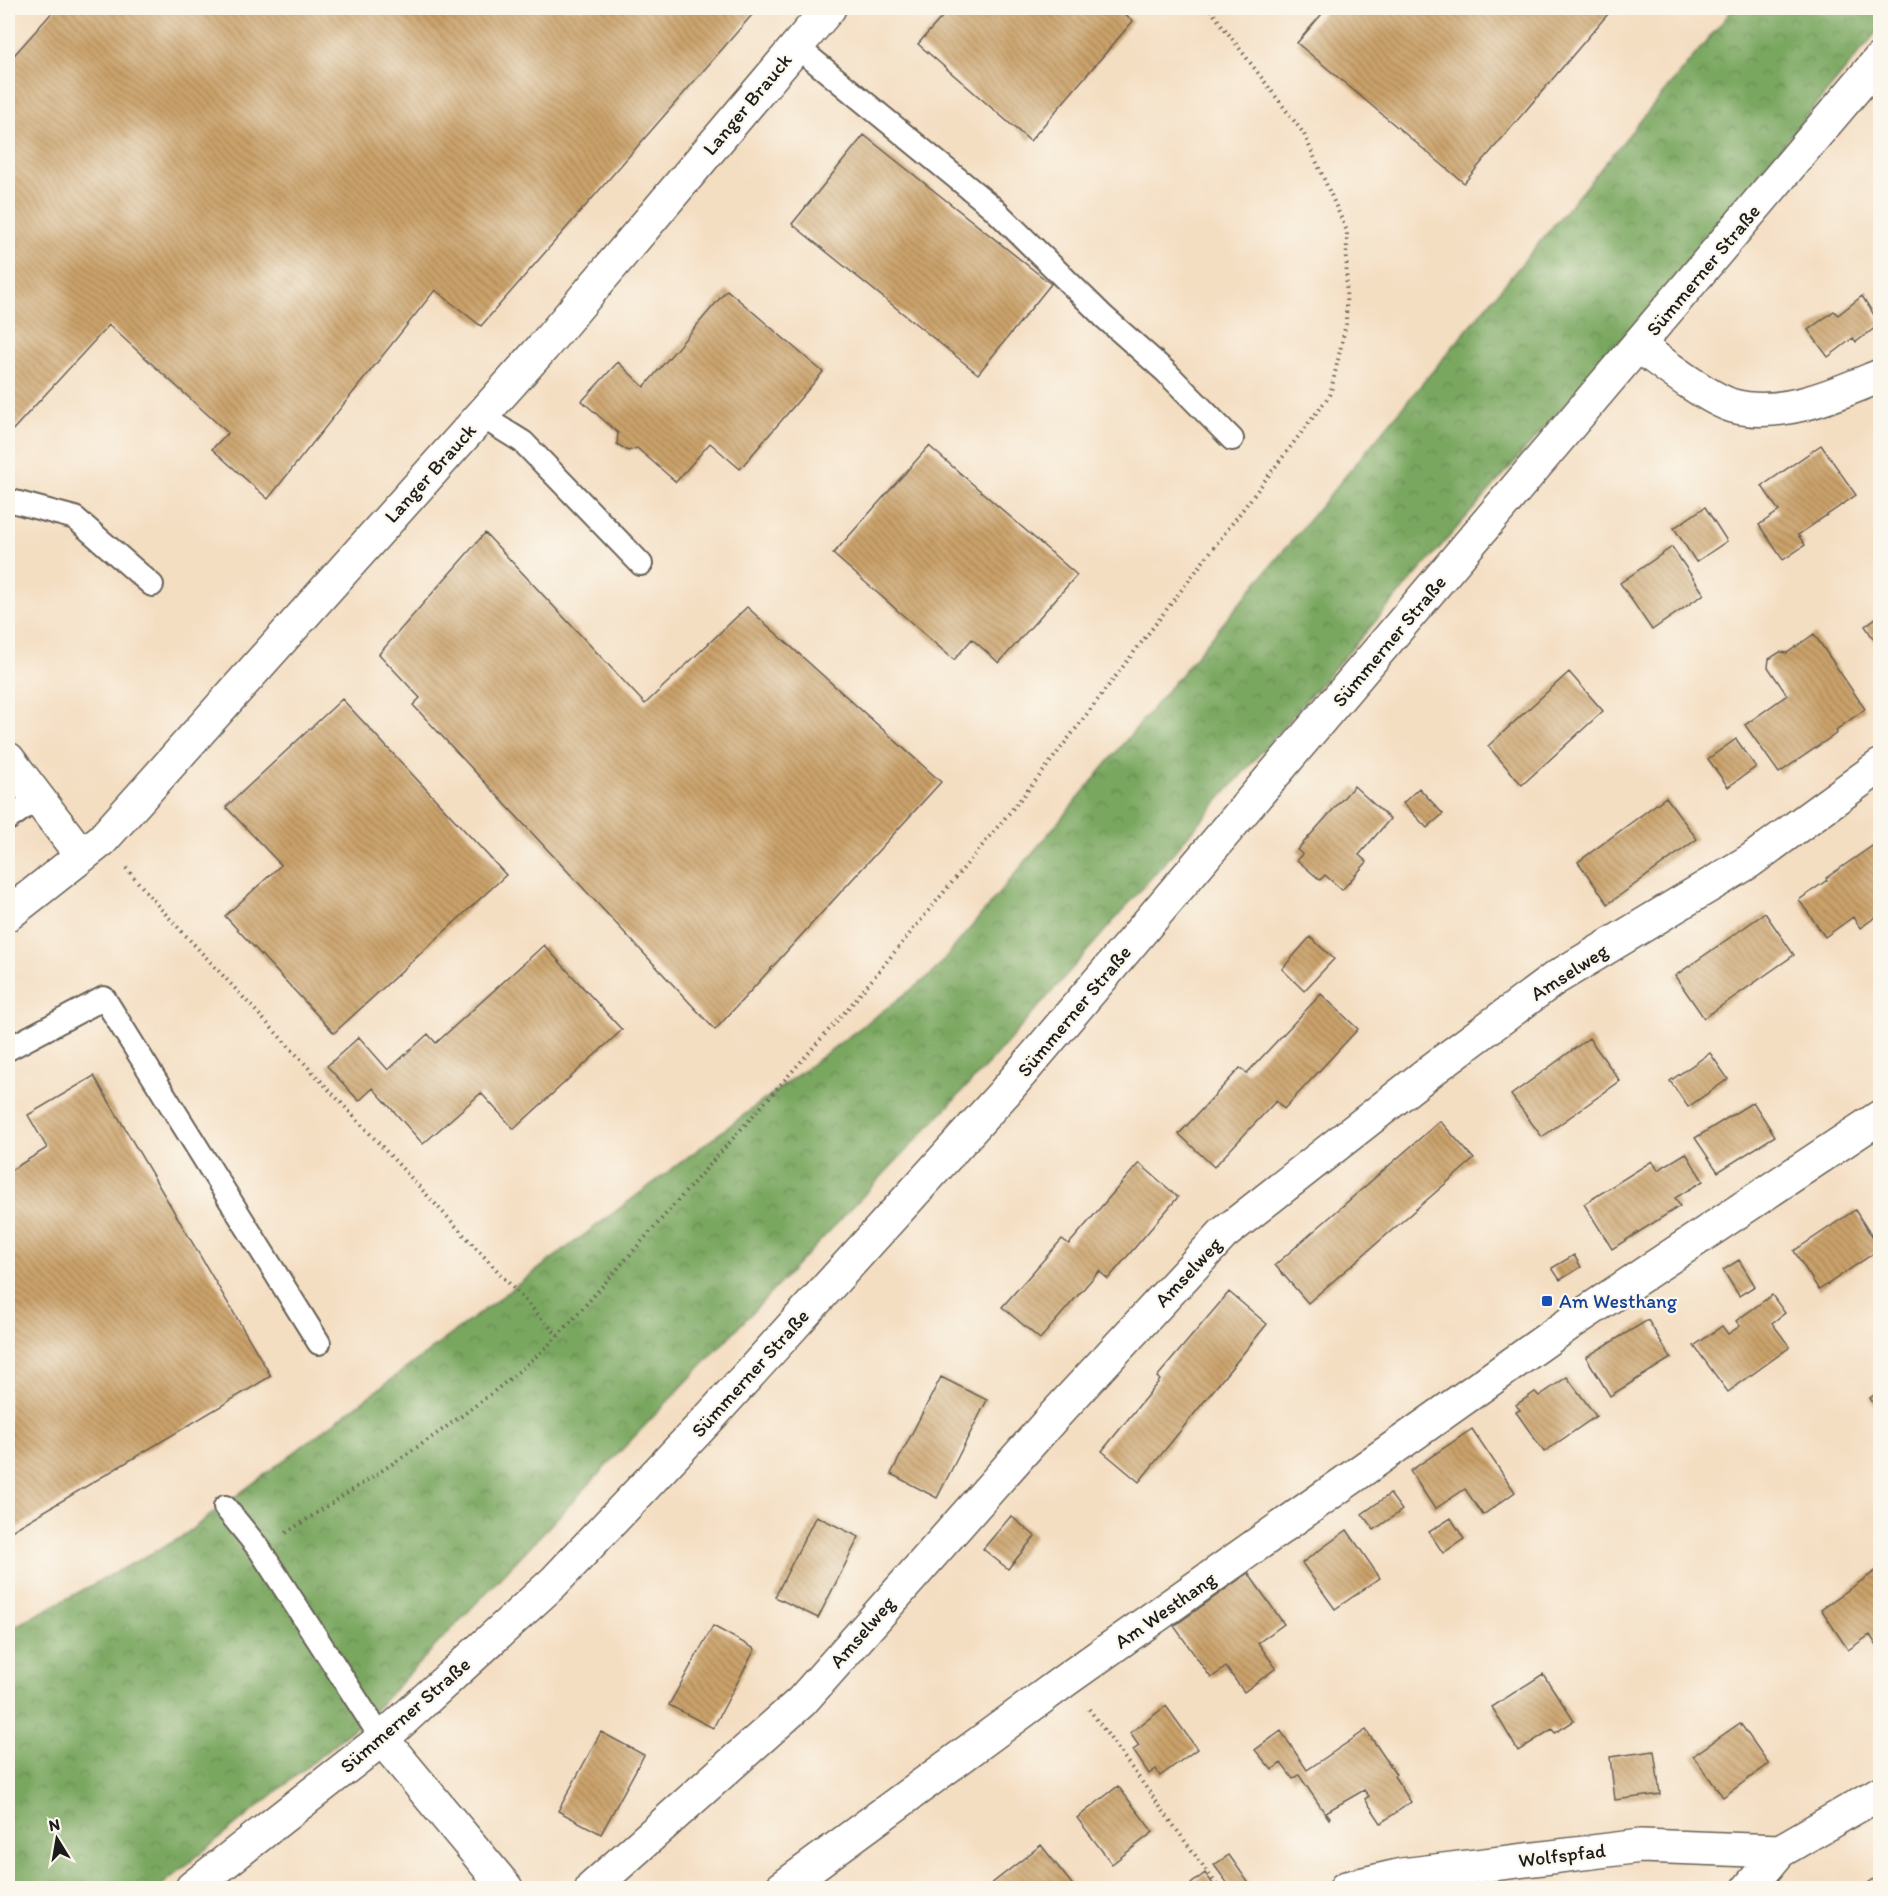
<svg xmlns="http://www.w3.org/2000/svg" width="1888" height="1896" font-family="Itim,sans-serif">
  <defs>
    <pattern id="forest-crowns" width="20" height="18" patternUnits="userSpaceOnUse" patternTransform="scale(1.5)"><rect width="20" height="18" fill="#7aa761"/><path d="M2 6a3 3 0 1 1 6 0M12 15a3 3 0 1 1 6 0" fill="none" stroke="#63874f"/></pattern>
    <pattern id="building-back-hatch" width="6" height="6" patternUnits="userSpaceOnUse" patternTransform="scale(1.5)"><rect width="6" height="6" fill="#cba26a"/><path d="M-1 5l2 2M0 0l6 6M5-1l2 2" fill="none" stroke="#a48356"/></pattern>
  </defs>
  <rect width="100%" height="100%" fill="#fbf7ec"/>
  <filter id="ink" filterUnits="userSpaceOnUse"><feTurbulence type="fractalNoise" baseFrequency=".0167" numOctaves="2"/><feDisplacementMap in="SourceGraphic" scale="12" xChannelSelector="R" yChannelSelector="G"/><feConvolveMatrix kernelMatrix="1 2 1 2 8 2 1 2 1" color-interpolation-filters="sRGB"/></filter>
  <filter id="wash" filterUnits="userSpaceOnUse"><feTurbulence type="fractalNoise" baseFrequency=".008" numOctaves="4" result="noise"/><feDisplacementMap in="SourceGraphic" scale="24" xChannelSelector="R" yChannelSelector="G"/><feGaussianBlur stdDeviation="1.35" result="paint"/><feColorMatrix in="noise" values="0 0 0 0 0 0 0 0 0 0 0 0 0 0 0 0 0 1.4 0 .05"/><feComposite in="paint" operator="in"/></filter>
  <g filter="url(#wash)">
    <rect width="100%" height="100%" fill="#f4dec2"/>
    <!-- forest -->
    <path fill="url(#forest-crowns)" stroke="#4b623e" stroke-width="1.5" d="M1734,8H1880V28L1629,331L992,1060L367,1718L158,1888H8V1630L180,1538L932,974Z"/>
    <g id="blocks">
      <!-- building -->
      <path fill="url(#building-back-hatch)" d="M56,8H758L481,326L435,290L268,499L212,449L228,433L109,325L8,435V62Z
        M950,8H1117L1133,21L1030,141L918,44Z
        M1327,8H1613L1464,183L1297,43Z
        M864,135L1051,284L978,374L792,224Z
        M727,290L823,372L740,469L710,443L676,482L637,448L628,451L617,444L618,433L582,401L618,362L644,387Z
        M1862,296L1880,324L1856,342L1853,338L1828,357L1808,330L1834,311L1838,315Z
        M1821,445L1856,495L1798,535L1805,545L1783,560L1759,525L1779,511L1762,486Z
        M929,446L1077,575L999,663L972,639L954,660L833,554Z
        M1705,507L1727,541L1696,562L1674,528Z
        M485,533L645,704L747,607L941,782L715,1030L413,705L420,698L379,654Z
        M1672,547L1704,594L1652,630L1620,583Z
        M1880,615V649L1865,626Z
        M1814,634L1865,709L1836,730L1837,733L1779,773L1745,725L1787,695L1768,667L1769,659L1780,652L1787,653Z
        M1569,672L1603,711L1522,785L1488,746Z
        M342,699L506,875L334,1033L225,916L281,865L226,807Z
        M1736,739L1756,767L1728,787L1708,759Z
        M1354,786L1390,819L1359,855L1367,862L1342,890L1325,875L1320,880L1297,860L1302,854L1297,850Z
        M1419,788L1443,814L1427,828L1403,803Z
        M1666,797L1697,839L1608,904L1578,862Z
        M1878,842L1880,846V914L1860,928L1853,917L1825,937L1799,900L1827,880L1826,878Z
        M1765,913L1794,955L1704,1018L1675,976Z
        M1310,937L1334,959L1304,991L1282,969Z
        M544,945L622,1030L514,1129L481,1093L423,1144L373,1088L359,1101L327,1066L359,1037L388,1070L428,1034L436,1043Z
        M1321,994L1358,1029L1284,1109L1276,1101L1214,1167L1179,1134L1240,1068L1247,1073Z
        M1589,1038L1620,1081L1542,1137L1511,1095Z
        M1710,1053L1728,1079L1688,1107L1670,1081Z
        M94,1076L271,1376L8,1533V1172L47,1148L28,1115Z
        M1753,1102L1775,1136L1718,1172L1695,1138Z
        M1440,1121L1474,1159L1308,1303L1275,1265Z
        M1686,1153L1703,1181L1675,1198L1680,1206L1612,1249L1584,1204L1652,1161L1658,1170Z
        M1139,1163L1178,1197L1108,1279L1099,1271L1040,1339L1002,1307L1062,1239L1069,1244Z
        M1855,1210L1880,1249L1819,1290L1794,1251Z
        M1574,1255L1581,1267L1560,1280L1552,1268Z
        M1739,1260L1755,1286L1739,1296L1723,1270Z
        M1229,1292L1267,1324L1139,1482L1102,1451L1160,1380L1157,1377Z
        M1772,1295L1785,1313L1772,1323L1790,1347L1728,1392L1694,1346L1722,1326L1728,1334L1740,1326L1736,1321Z
        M1648,1320L1671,1358L1610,1396L1586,1357Z
        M941,1377L987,1400L937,1498L891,1474Z
        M1567,1377L1596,1416L1544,1452L1516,1412L1520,1410L1516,1405L1535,1392L1539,1396Z
        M1880,1391V1414L1870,1398Z
        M1472,1429L1515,1492L1483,1515L1465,1489L1435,1509L1410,1471Z
        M1390,1494L1402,1510L1374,1530L1362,1514Z
        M816,1516L859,1537L818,1618L775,1597Z
        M1011,1516L1035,1536L1008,1569L983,1549Z
        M1451,1518L1464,1539L1443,1553L1429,1532Z
        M1347,1530L1380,1578L1335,1609L1302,1563Z
        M1880,1568V1651L1870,1635L1848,1650L1821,1609Z
        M1248,1573L1284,1624L1258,1643L1276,1668L1244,1692L1226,1667L1211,1678L1174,1626Z
        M713,1626L755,1649L713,1728L669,1705Z
        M1543,1674L1574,1721L1555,1733L1552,1729L1518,1751L1492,1707Z
        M1166,1706L1197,1749L1160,1776L1156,1769L1149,1774L1133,1750L1139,1746L1130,1733Z
        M1740,1723L1769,1764L1723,1797L1693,1756Z
        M1366,1730L1396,1774L1394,1776L1411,1802L1381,1823L1365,1799L1369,1796L1364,1790L1326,1812L1330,1817L1329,1819L1299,1775L1293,1779L1281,1763L1272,1770L1255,1750L1281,1731L1307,1770Z
        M601,1732L644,1755L601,1834L558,1811Z
        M1654,1751L1660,1794L1615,1800L1610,1757Z
        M1118,1786L1153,1832L1112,1864L1077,1818Z
        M1041,1845L1075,1888H986Z
        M1229,1855L1248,1882L1240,1888H1231L1214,1865Z
        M1205,1873L1216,1888H1194L1191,1884Z
        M1878,1876L1880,1888H1861Z"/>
    </g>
  </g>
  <g filter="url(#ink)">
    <use href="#blocks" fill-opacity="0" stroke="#686056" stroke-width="1.5"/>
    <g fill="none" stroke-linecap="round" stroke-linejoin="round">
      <!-- lane casing -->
      <g stroke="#686056" stroke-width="26">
        <path id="lane" d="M796,46L992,207L1104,317L1165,371L1232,439
          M481,416L523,442L641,564
          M8,500L75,518L152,585
          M8,819L38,798
          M8,1049L104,998L319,1343
          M225,1507L260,1550L382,1739"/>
      </g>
      <!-- street casing -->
      <g stroke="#686056" stroke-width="36">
        <path id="street" d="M1639,346C1662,363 1707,398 1733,406C1782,419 1836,394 1880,376
          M8,759L82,856
          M8,914L102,840L543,347L829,8
          M382,1739L506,1888
          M592,1888L801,1702L1055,1415L1223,1234L1433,1069L1554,979L1750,861L1880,766
          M782,1888L1067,1679L1566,1326L1880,1117
          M1346,1888L1402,1875L1641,1846L1780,1851
          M1749,1888L1780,1851L1880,1793"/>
      </g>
      <!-- secondary casing -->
      <g stroke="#686056" stroke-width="36">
        <path id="secondary" d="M192,1888L382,1739L554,1582L712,1415L1004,1093L1880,59"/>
      </g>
      <!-- path -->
      <path stroke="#686056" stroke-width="4" stroke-dasharray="1.5 4.5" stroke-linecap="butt" d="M126,868L161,909L558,1336
        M286,1533C380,1471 477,1414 558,1336L851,1005L1042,773L1330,395L1346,324L1347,231L1304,134L1209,8
        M1089,1709L1219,1888"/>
      <!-- lane -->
      <use href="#lane" stroke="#fff" stroke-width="22"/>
      <!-- street -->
      <use href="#street" stroke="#fff" stroke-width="33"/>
      <!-- secondary -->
      <use href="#secondary" stroke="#fff" stroke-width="33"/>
    </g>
  </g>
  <!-- markers -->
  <rect fill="#1a4fb4" stroke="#fbf7ec" stroke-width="2" x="1541" y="1295" width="12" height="12" rx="3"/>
  <g text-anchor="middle" stroke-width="4.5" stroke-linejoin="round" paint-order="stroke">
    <!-- street labels -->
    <g font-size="20" fill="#1c1c1c" stroke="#fbf7ec">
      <text transform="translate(747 104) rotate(-50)" y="7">Langer Brauck</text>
      <text transform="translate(1703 270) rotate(-50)" y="7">Sümmerner Straße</text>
      <text transform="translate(430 473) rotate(-48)" y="7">Langer Brauck</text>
      <text transform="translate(1389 641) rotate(-50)" y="7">Sümmerner Straße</text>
      <text transform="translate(1569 972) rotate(-33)" y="7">Amselweg</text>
      <text transform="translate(1074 1011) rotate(-50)" y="7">Sümmerner Straße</text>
      <text transform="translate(1188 1272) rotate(-47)" y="7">Amselweg</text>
      <text transform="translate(750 1373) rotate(-48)" y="7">Sümmerner Straße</text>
      <text transform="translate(1165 1610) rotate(-35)" y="7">Am Westhang</text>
      <text transform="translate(862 1632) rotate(-49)" y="7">Amselweg</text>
      <text transform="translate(405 1715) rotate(-41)" y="7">Sümmerner Straße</text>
      <text transform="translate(1562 1855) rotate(-7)" y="7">Wolfspfad</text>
    </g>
    <!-- transit labels -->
    <g font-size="20" fill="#164399" stroke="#fbf7ec" text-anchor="start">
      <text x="1559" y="1308">Am Westhang</text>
    </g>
  </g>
  <!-- margin -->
  <rect width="1888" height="1896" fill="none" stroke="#fbf7ec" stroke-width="30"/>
  <!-- north arrow -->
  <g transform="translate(57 1839) rotate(349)" stroke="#fbf7ec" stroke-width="4.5" paint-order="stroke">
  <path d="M0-4.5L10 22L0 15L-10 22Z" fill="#1c1c1c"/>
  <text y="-9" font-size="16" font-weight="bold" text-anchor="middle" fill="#1c1c1c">N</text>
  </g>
</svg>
